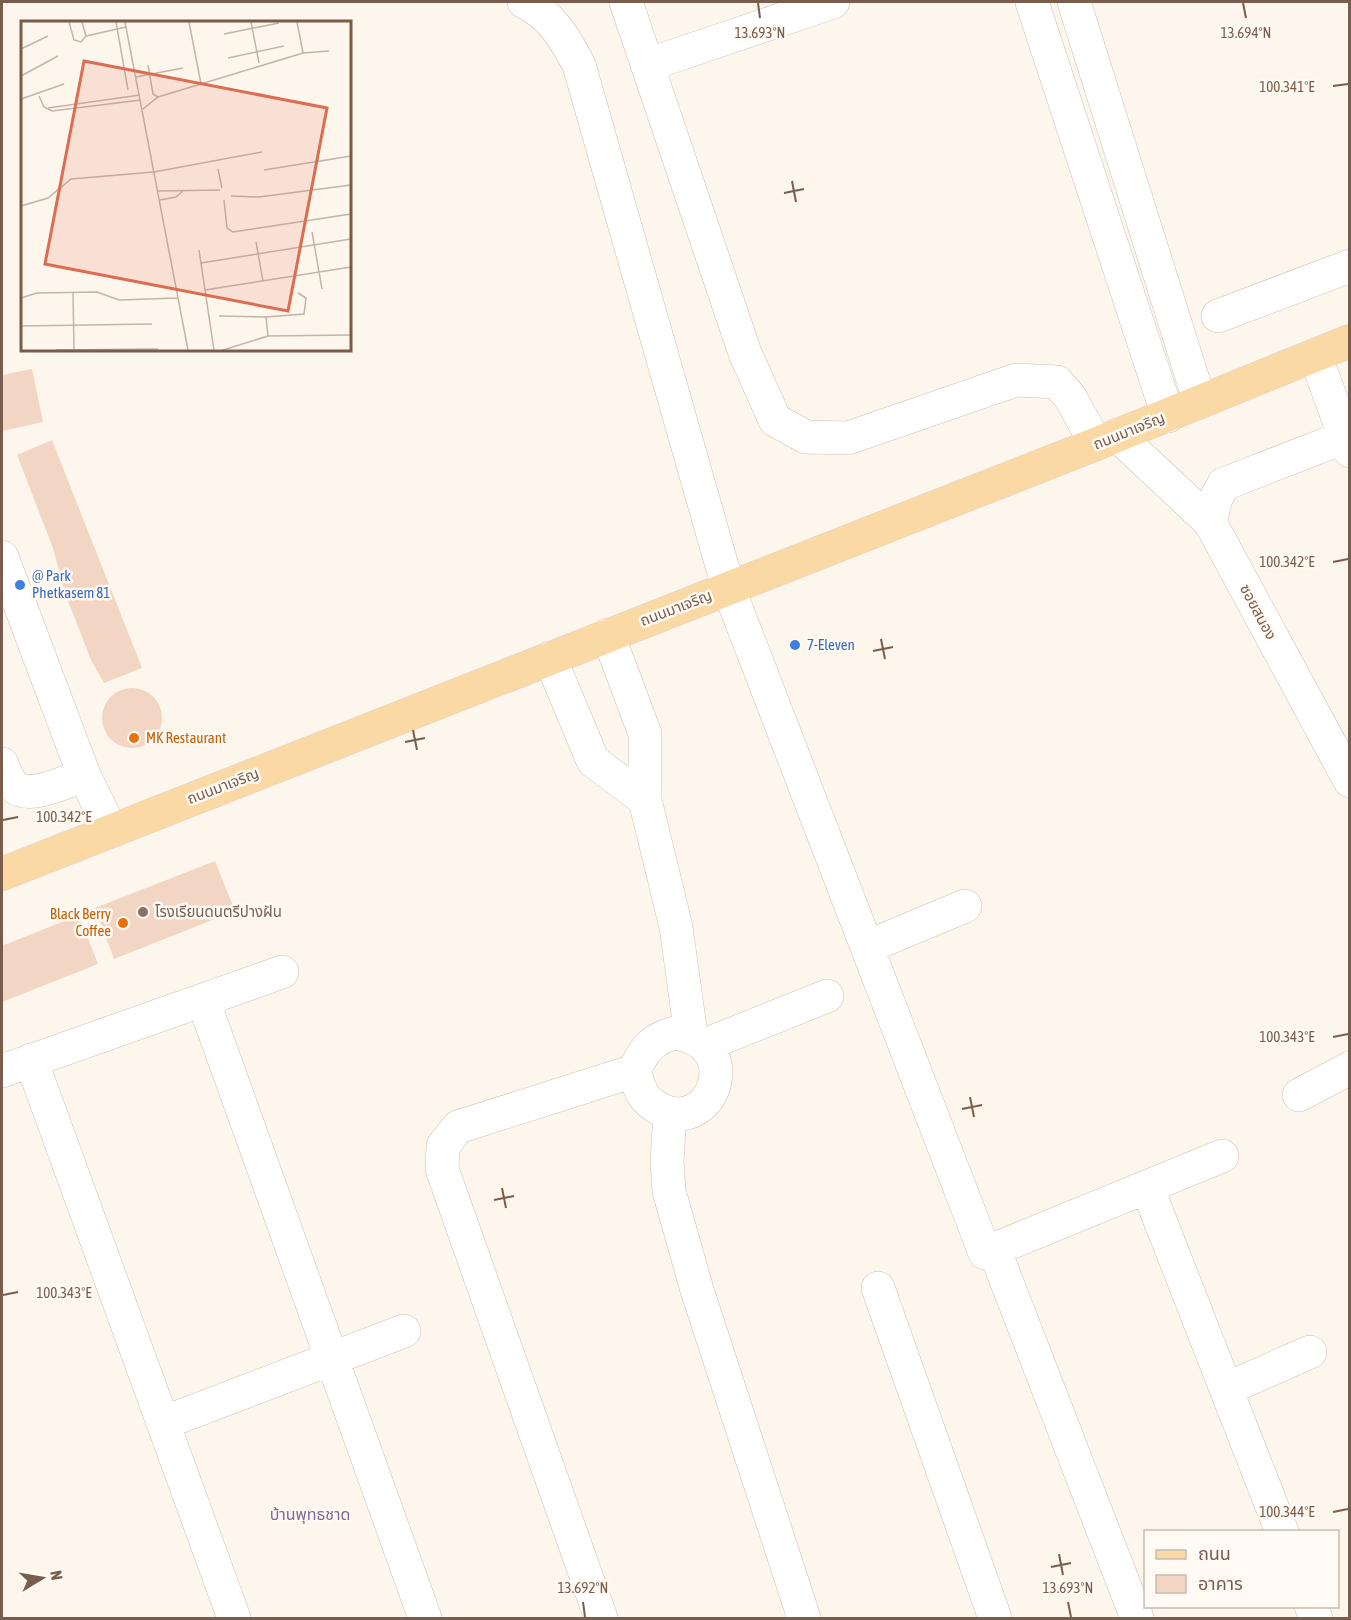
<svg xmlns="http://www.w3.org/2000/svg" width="1351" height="1620" font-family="'Asap Condensed','Noto Sans Thai',sans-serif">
  <rect width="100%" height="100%" fill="#fdf6ec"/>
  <!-- building -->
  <path fill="#f3d5c3" d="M32,369L43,422L2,431V375Z
    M52,440L142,668L104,683L91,660L65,593L53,548L17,455Z
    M102 718a30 30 0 1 1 60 0a30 30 0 1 1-60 0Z
    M215,861L235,911L114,959L95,908Z
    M79,915L98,964L2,1002V946Z"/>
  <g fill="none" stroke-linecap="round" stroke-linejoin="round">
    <!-- minor casing -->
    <g stroke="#d1beb0" stroke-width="34">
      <path id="minor" d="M524,2C551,14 566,40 579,65L728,587L985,1253L1222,1156
        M626,2L745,353L775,420L806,437L848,438L1016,380L1057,382L1070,397L1096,444
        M1032,2L1168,416
        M1074,2L1200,402
        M647,65L833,2
        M1218,316L1350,266
        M1315,355L1350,451
        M1117,435L1210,522L1350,781
        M1210,522L1216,498L1224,484L1350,435
        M2,557L84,775L111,830
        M608,635L645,734V800L676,927L691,1035
        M550,658L593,761L645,800
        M2,764C5,772 9,783 16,788C30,799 69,781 84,775
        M867,947L965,906
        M203,1000L425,1618
        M675,1033C745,1043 714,1131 664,1111C655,1107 647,1102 642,1093C639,1087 637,1078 634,1071C644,1050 651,1039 675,1033Z
        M705,1045L827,996
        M31,1060L234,1618
        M2,1071L282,972
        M1299,1095L1350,1068
        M670,1113L667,1161L669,1191L697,1290L804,1618
        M1147,1187L1282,1532
        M994,1249L1137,1618
        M878,1288L995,1618
        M1226,1389L1310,1352
        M163,1423L404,1331
        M1311,1606L1316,1618
        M601,1618L442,1169L443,1146L458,1127L634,1071"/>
    </g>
    <!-- major casing -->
    <g stroke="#dad1cd" stroke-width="34">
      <path id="major" d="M2,874L1096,444L1350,341"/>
    </g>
    <!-- minor -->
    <use href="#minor" stroke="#fff" stroke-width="33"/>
    <!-- major -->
    <use href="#major" stroke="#fbd9a5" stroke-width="33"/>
  </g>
  <!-- ticks -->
  <path fill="none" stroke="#7a5c4d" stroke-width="2" d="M758,3L760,18M1243,3L1246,18M1333,86L1348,84M792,181L796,202M784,193L804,189M1333,562L1348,559M881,639L885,659M873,651L893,647M413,730L417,750M405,742L425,738M3,820L18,817M1333,1037L1348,1034M970,1097L974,1117M962,1109L982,1105M502,1188L506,1208M494,1200L514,1196M3,1295L18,1292M1333,1512L1348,1509M1059,1554L1063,1575M1051,1567L1071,1563M583,1602L585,1617M1068,1602L1071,1617"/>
  <!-- markers -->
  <g fill="#3f7fe0" stroke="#fffaf3" stroke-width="2">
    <circle cx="20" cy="585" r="6"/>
    <circle cx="795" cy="645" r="6"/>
  </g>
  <g fill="#e8710a" stroke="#fffaf3" stroke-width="2">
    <circle cx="134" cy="738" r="6"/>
    <circle cx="123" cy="923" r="6"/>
  </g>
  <circle fill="#8d6e63" stroke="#fffaf3" stroke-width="2" cx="143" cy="912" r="6"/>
  <g text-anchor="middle" stroke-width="5" stroke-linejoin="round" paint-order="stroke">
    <!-- street labels -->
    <g font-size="15" fill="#7a5c4d" stroke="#fffaf3">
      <text transform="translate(1129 431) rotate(-22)" y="5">ถนนมาเจริญ</text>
      <text transform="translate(676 608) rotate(-21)" y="5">ถนนมาเจริญ</text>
      <text transform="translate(1258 612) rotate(62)" y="5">ซอยสนอง</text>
      <text transform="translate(223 786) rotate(-21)" y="5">ถนนมาเจริญ</text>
    </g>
    <!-- shop labels -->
    <g font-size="15" fill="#366cbe" stroke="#fffaf3" text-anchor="start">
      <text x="32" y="581">@ Park<tspan x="32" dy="17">Phetkasem 81</tspan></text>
      <text x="807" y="650">7-Eleven</text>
    </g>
    <!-- food labels -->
    <g font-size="15" fill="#c56008" stroke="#fffaf3" text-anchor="start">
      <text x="146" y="743">MK Restaurant</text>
      <text x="111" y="919" text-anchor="end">Black Berry<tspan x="111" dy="17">Coffee</tspan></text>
    </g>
    <!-- education labels -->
    <g font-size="15" fill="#785e54" stroke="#fffaf3" text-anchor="start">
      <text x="155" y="917">โรงเรียนดนตรีปางฝัน</text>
    </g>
    <!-- neighbourhood labels -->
    <g font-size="16" fill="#846695" stroke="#fffaf3">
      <text x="310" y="1520">บ้านพุทธชาด</text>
    </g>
  </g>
  <!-- overview -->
  <g transform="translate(21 21)">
    <rect width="330" height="330" fill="#fdf6ec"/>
    <path fill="none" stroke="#c5b3a7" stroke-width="1.5" d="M48,1L53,19L60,21L65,15M61,1L65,15L105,6M95,1L107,69M104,1L167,329M168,1L180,63M230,1L238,42M276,1L282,32M203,13L258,2M0,28L27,15M207,37L263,25M127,44L132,73L137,76M0,55L37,35M115,56L162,47M18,75L23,86L31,90L120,79M0,78L43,63M27,87L119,74M122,88L137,76L180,63L282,32L308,30M197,148L201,167M243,149L330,135M137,170L199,169M210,175L238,176L330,164M139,179L155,176L163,169M203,179L206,207L212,211L330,193M0,185L27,177L50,158L133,151L241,131M291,211L301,268M235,221L242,260M178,229L193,329M180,242L330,218M184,269L330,246M52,271L53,329M0,277L16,272L76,271L98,279L157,277M198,295L245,296L247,315M245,296L283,293L285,277L277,272M0,305L131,303M35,329L137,328M202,329L247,315L330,314"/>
    <path fill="#dc6d51" fill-opacity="0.15" stroke="#dc6d51" stroke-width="3" d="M63,40L306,87L267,290L24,243Z"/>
    <rect width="330" height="330" fill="none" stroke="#7a5c4d" stroke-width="3"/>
  </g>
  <g font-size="15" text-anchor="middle" fill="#7a5c4d" stroke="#fffaf3" stroke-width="5" stroke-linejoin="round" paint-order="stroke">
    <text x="760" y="38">13.693°N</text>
    <text x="1246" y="38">13.694°N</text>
    <text x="1287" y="92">100.341°E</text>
    <text x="1287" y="567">100.342°E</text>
    <text x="64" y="822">100.342°E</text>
    <text x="1287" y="1042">100.343°E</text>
    <text x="64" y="1298">100.343°E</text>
    <text x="1287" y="1517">100.344°E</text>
    <text x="583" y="1593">13.692°N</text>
    <text x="1068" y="1593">13.693°N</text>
  </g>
  <!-- border -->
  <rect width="1351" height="1620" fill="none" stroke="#7a5c4d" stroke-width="6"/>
  <!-- legend -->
  <rect x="1144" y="1530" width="195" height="78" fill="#fffaf3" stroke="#cabbb1" stroke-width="1.5"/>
  <rect x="1156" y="1550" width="30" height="9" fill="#fbd9a5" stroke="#cabbb1" stroke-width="1.5"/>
  <text x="1198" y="1560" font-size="18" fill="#7a5c4d">ถนน</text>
  <rect x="1156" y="1575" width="30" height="18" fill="#f3d5c3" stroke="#cabbb1" stroke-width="1.5"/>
  <text x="1198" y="1590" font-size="18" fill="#7a5c4d">อาคาร</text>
  <!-- north arrow -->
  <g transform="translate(42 1578) rotate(79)" stroke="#fffaf3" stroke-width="4.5" paint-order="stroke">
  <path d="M0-4.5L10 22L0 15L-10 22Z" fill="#7a5c4d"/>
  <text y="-9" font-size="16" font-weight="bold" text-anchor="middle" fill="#7a5c4d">N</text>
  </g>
</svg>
